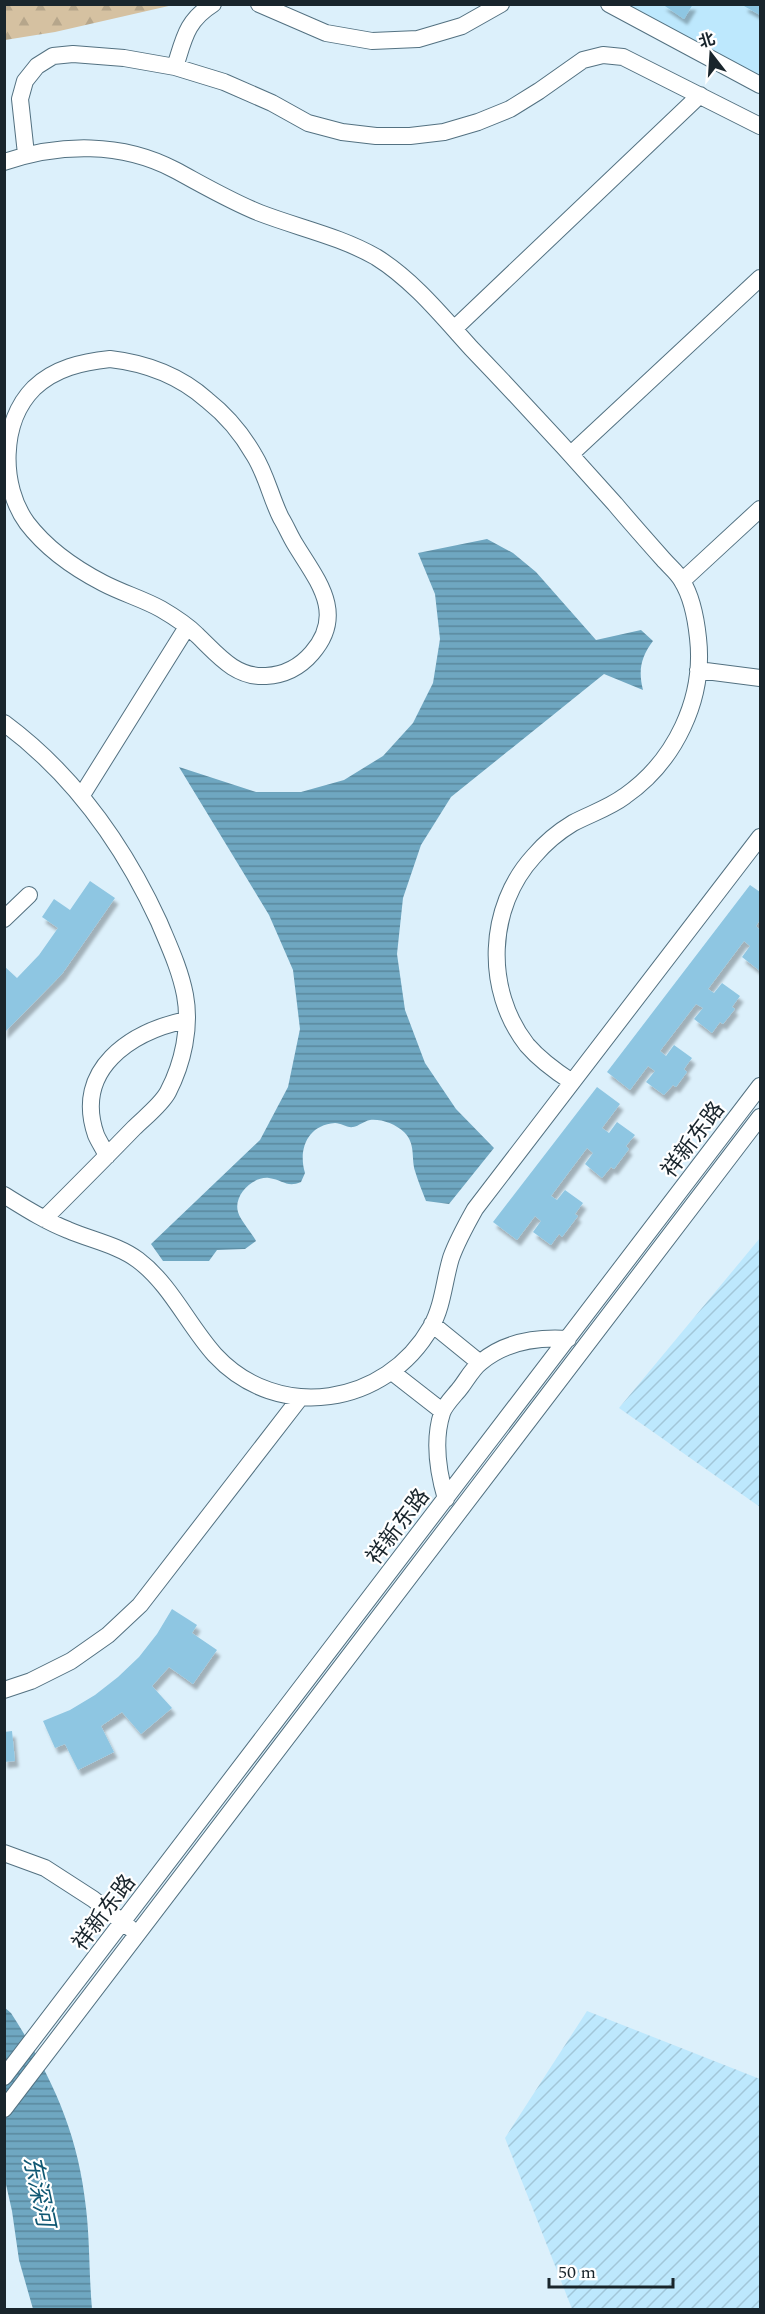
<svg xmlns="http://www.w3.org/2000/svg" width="765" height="2314" font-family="Spectral,'Noto Sans SC',serif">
  <defs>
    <pattern id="industrial-furrows" width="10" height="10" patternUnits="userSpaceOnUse" patternTransform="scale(1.5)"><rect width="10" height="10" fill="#bde8fd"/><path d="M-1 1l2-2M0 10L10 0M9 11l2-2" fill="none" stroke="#a2c7d9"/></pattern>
    <pattern id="forest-firs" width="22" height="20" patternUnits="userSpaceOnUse" patternTransform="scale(1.5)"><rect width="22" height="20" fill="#d5c1a1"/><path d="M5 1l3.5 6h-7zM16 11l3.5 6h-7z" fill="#b6a68b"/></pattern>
    <pattern id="water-rules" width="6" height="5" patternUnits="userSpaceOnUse" patternTransform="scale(1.5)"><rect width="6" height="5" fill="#6fa7c1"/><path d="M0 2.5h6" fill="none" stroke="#5a889d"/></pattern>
    <filter id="shadow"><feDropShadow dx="3.5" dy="6" stdDeviation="1.5" flood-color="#0004"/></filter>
  </defs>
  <rect width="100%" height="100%" fill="#dcf0fb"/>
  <!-- built -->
  <path fill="#bde8fd" d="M615,5H760V84Z"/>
  <!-- industrial -->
  <path fill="url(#industrial-furrows)" d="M760,1238V1507L619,1408Z
    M587,2011L760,2079V2309H572L505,2138Z"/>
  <!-- forest -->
  <path fill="url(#forest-firs)" d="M5,4H173V5L55,32L5,40Z"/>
  <!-- water -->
  <path fill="url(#water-rules)" d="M487,539L513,553L536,572L596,640L641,630L653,641C641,657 638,670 643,690L604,674L451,797L421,845L403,898L397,954L405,1010L425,1063L456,1109L494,1148L449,1204L426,1201C422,1191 418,1181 415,1171C411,1157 416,1144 404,1132C395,1124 382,1119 370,1120C364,1121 359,1126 353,1127C347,1128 341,1123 335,1123C307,1125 298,1150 305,1173L301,1182C287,1188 283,1180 269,1178C253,1176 233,1195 238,1212C240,1220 252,1233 256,1241L245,1249L217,1250L209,1261H163L151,1244L260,1140L288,1087L300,1029L293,970L269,915L179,767L256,792H301L344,780L383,756L413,723L433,683L440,639L435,594L418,553Z
    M4,2007L11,2013C52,2077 78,2132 86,2208C90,2242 89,2276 92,2309H33L19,2260L12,2211L5,2180Z"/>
  <!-- building -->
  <path fill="#8ec6e2" filter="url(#shadow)" d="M662,4H693L684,19Z
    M745,4H760V15L744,6Z
    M90,881L115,898L62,974L4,1033V966L17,978L39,955L58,928L42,917L54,899L70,910Z
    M750,885L760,892V920L756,926L760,930V971L742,957L750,946L744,941L708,989L714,993L722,983L740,996L732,1007L735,1009L723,1024L720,1022L712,1033L694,1019L703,1008L696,1004L660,1051L666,1056L674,1045L692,1058L684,1069L687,1072L676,1087L673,1085L664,1095L646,1082L655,1071L648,1066L630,1090L607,1072Z
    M597,1087L620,1104L602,1128L609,1133L617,1122L635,1135L626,1146L629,1149L614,1169L611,1167L602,1178L585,1164L593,1153L587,1148L551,1196L557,1200L565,1190L583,1203L575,1214L578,1216L562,1237L559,1234L551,1245L533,1232L541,1221L535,1216L517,1240L493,1222Z
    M172,1609L197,1625L192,1633L217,1650L193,1684L169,1667L152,1686L172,1708L141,1734L122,1712L101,1726L114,1752L78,1770L65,1744L55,1748L43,1721L70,1710L95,1695L118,1677L139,1657L157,1634Z
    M12,1731L15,1761L4,1762V1732Z"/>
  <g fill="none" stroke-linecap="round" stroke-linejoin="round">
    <!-- minor casing -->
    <g stroke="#537181" stroke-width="18">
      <path id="minor" d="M259,4L326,33L372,41L418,39L462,26L501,4
        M609,4L760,85
        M175,67C184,39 186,21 213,4
        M26,154L20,99L25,81L37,66L53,56L73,54L124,58L175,67L224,82L272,103L308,123L342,132L376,136H410L444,132L478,122L510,109L539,91L583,60L603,55L623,57L760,126
        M4,162C60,143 122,142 175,170C203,185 230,201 260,213C299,228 339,236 376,257C413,280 442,316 471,348C520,399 568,451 615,504C631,523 647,541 663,559C669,566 678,573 682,581C692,597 696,619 698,638C705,699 675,761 625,796C609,808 590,814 573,823C558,832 545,843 534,856C487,907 484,990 527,1045C540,1060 555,1071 572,1082
        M454,329L700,95
        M110,359C145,363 180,376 207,400C226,415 242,434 254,455C266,474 271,498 281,518C286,526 290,536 295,544C316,579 347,613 312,653C300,667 284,675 266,676C235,678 217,654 197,635C187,625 173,616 161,609C143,599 122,593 103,583C76,569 46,548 27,523C0,486 0,422 34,388C55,368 82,362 110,359Z
        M571,454L760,278
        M682,581L760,509
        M698,670L760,678
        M4,723C74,775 123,844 159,922C169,946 180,969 185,995C191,1027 183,1063 168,1092C161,1105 144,1118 134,1128C104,1159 74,1189 44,1219
        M82,795L187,627
        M4,919L29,895
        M107,1156C104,1149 99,1142 96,1135C73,1069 131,1032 186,1020
        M4,1195C25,1208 45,1221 68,1230C91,1240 118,1245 138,1260C171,1285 188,1325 215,1355C278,1423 386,1406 431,1327C443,1306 444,1281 451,1258C457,1241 466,1225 475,1209L760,837
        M432,1324L480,1363
        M392,1372L442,1411
        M446,1499C438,1472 433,1441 442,1413C445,1404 455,1395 461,1387C467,1379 473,1368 481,1362C505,1342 538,1337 568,1339
        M4,1690L31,1681L71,1661L108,1635L140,1605L300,1398
        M4,1853L45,1868L93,1899L130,1928
        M4,2077L760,1086
        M4,2109L760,1117"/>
    </g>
    <!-- minor -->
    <use href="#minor" stroke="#fff" stroke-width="16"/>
  </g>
  <g text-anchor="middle" stroke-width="4.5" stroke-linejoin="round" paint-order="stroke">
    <!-- street labels -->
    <g font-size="22" fill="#19252c" stroke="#fff">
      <text transform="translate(692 1139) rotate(-53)" y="8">祥新东路</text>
      <text transform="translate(397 1526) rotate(-53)" y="8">祥新东路</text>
      <text transform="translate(103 1912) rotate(-53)" y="8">祥新东路</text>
    </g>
    <!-- water labels -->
    <g font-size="24" font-style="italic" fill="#105873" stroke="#fff">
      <text transform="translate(39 2191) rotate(78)" y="8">东深河</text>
    </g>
  </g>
  <!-- border -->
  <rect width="765" height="2314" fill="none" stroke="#19252c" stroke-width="12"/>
  <!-- north arrow -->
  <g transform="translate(711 54) rotate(343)" stroke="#ffffff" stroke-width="4.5" paint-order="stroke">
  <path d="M0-4.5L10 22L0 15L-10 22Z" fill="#19252c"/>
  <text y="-9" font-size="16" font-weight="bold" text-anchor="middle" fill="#19252c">北</text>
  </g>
  <!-- scale -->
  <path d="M549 2278v9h124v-9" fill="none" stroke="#19252c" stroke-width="3"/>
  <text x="558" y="2278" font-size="18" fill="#19252c" stroke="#ffffff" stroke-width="4.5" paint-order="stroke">50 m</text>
</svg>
